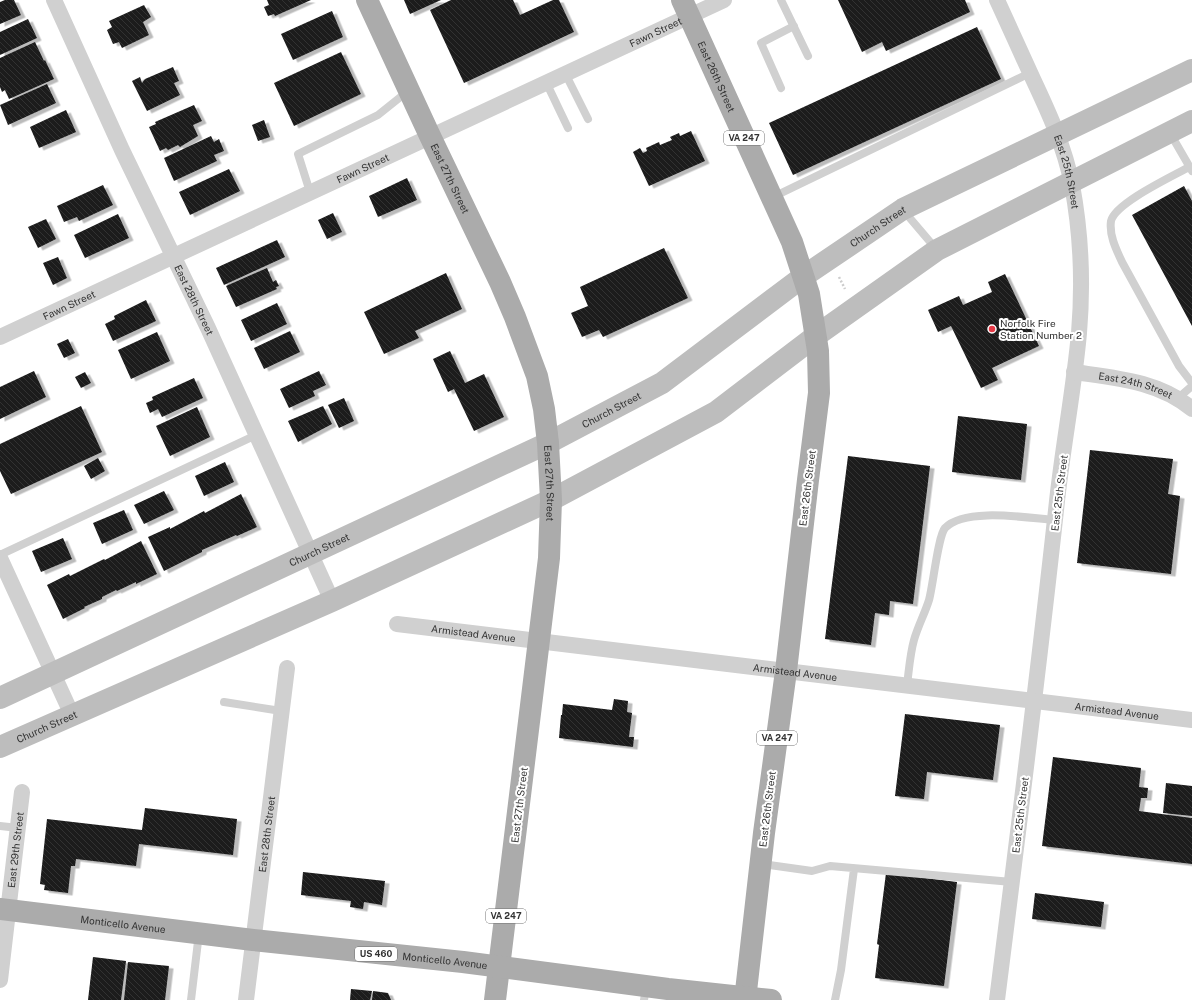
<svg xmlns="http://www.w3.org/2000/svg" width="1192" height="1000" font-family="'Public Sans',sans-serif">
  <defs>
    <pattern id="building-back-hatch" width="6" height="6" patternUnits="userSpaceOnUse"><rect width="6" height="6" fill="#1a1a1a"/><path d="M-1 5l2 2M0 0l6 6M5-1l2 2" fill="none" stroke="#333"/></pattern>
    <filter id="shadow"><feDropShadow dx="4.5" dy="2.5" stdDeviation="0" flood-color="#0004"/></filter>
  </defs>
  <rect width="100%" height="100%" fill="#fff"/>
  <!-- building -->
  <path fill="url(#building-back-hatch)" filter="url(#shadow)" d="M5,0H14L21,15L0,24V2Z
    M267,0H311L275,16L274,14L268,16L264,7L269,5Z
    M404,0H441L410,14Z
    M451,0H513L520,15L553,0H559L574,32L464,83L430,10Z
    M838,0H965L970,12L886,51L882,42L862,52Z
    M144,5L151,17L143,22L149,35L122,48L119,42L113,44L107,30L112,27L109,21Z
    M332,11L343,37L293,60L281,34Z
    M28,19L37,38L0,55V32Z
    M977,27L1001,79L793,175L769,123Z
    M35,42L44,61L45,60L54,79L9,99L5,90L2,92L0,87V58Z
    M341,52L361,94L294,126L274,83Z
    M173,67L179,81L174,83L180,95L147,111L132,81L140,77L142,83L145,79Z
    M47,84L56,103L8,125L0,105Z
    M194,105L202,121L193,125L198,136L180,147L178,145L168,150L166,148L160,151L149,127L156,124L155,122Z
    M66,110L76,132L39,148L30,127Z
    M264,120L270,137L258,141L252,125Z
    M691,131L705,161L649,186L633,152L640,148L643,153L647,151L646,148L659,142L660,145L672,140L670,137L679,133L680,136Z
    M211,136L214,142L219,139L224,151L214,155L217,161L174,181L164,158Z
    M229,169L240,191L190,215L179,192Z
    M407,178L417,200L378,217L369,196Z
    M103,185L113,205L79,221L77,217L64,222L57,206Z
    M1184,186L1192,201V326L1132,215Z
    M333,213L342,232L327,239L318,220Z
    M118,214L129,238L85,258L74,235Z
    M46,219L56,239L38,248L28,227Z
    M277,240L285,257L224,285L216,268Z
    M664,248L688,298L603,337L599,330L582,337L571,313L588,306L580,287Z
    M58,257L67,278L53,285L43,263Z
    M267,268L273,282L276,280L279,286L276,287L277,289L236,307L226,286Z
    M446,273L462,309L415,331L419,338L384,354L364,312Z
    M1005,274L1039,346L992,368L998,380L981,388L951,326L938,332L928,310L959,296L963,305L992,292L988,282Z
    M146,300L156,321L113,341L105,324L115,319L114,316Z
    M277,303L287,324L251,341L241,320Z
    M290,331L300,352L264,369L254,348Z
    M157,332L170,361L131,379L118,350Z
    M68,339L75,353L64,358L57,344Z
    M450,351L465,383L484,374L504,417L474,431L454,389L448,392L433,359Z
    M34,371L46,397L0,419V387Z
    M319,371L326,385L313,391L315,396L289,408L280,389Z
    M85,372L91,383L81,388L75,377Z
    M194,378L203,398L162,417L158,409L150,413L146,403L153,400L152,397Z
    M344,398L354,421L339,428L328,405Z
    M81,406L102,452L11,494L0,471V444Z
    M323,406L332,424L298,442L288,421Z
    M197,407L210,437L170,456L156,426Z
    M958,416L1027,424L1021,480L952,472Z
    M1090,450L1173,459L1168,494L1180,496L1171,574L1077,563Z
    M848,456L930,466L913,604L890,601L889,615L875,613L871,645L825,639Z
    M98,458L105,471L91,479L84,466Z
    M225,462L234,482L204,496L195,476Z
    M164,491L174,510L144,524L134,505Z
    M241,494L257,527L237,536L236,535L202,550V552L164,571L148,537L170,527V529L204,511L205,513Z
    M124,510L133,530L102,544L93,523Z
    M63,538L72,559L41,572L32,551Z
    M141,541L157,574L136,584V582L117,591L116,590L102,597V599L84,607L85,608L63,619L47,585L69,574L70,576L104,559L105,560Z
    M614,699L628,701L627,712L632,713L629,737H634L633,747L559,738L561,715H562L563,704L612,710Z
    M905,714L1000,725L993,780L927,772L924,799L895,796Z
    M1053,757L1141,768L1139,787L1148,788L1147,798H1141L1139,811L1192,818V864L1042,846Z
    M1166,783L1192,786V816L1163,813Z
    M145,808L237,819L233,855L139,844L136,866L76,859L75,866H71L68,893L44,890L45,885L40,884L47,819L142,830Z
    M303,872L385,881L382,905L364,902L363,909L350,907L351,901L301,895Z
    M886,873L957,882L944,986L875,978L879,945L877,944Z
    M1035,893L1104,902L1101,927L1032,919Z
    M93,957L126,961L121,1000H88Z
    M128,962L169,966L165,1000H124Z
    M351,989L372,991L370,1000H350Z
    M373,991L388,993L391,1000H372Z"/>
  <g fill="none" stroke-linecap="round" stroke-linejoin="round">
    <!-- path -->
    <path stroke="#cdcdcd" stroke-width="2.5" stroke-dasharray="2 2" stroke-linecap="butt" d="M839,277L845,289"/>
    <!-- lane -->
    <path stroke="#d0d0d0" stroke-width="8" d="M781,0L808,56
      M565,73L588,119
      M546,82L568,128
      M781,88L761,43L794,26
      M1170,133L1192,171
      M1189,167C1173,176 1115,203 1111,221C1109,235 1116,249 1122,262L1179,366L1192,383
      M310,192L298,154L378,115L408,91
      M773,197L1030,73
      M903,210L937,250
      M1177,399L1192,386
      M0,555L256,435
      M907,685C909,670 910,654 914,640C918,626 925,613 929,600C933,586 938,536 945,528C965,507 1028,518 1055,520
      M224,702L281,711
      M0,826L18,828
      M762,864L812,871L830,866L1012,882
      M191,1000L199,933
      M644,1000L646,987
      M835,1000L841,970L854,869"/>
    <!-- street -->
    <g stroke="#d0d0d0" stroke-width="16">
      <path id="s1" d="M54,0L122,150L208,328L332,601"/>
      <path id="s2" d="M997,0C1009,26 1021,53 1033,79C1049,113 1065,148 1072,185C1081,233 1083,285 1079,333C1074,389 1063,445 1057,501C1039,668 1018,834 997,1000"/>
      <path id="s3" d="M0,337L724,0"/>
      <path id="s4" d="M1074,372C1116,378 1159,381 1192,409"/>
      <path d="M0,558L72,715"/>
      <path id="s5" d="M397,624L1192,720"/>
      <path id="s6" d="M0,980L22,792"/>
      <path id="s7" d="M246,1000L287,668"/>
    </g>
    <!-- secondary -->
    <g stroke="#bdbdbd" stroke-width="22">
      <path id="s8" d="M0,698L548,443L662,383L804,276L903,209L1192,70"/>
      <path id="s9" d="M0,747L332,601L551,500L716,412L817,335L937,250L1192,121"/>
    </g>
    <!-- primary -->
    <g stroke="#ababab" stroke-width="22">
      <path id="s10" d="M367,0L430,136L500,282L515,317L537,376L544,409L548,443L551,500L549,558L495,1000"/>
      <path id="s11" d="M682,0L792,242L809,294L818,351L819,393L808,480L786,671L764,833L745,1000"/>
      <path id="s12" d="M0,909L253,940L463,962L668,989L771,1000"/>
    </g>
  </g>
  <!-- markers -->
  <circle fill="#e63946" stroke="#fff" stroke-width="1.5" cx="992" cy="329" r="4"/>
  <g text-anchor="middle" stroke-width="4" stroke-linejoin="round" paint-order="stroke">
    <!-- shield labels -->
    <g fill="#fff" stroke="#707070" stroke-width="1">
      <rect x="724" y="131" width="40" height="14" rx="3"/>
      <rect x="757" y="731" width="40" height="14" rx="3"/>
      <rect x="486" y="909" width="40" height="14" rx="3"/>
      <rect x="355" y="947" width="42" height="14" rx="3"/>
    </g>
    <g font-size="9" font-weight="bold" fill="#333">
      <text x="744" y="141">VA 247</text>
      <text x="777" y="741">VA 247</text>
      <text x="506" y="919">VA 247</text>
      <text x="376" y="957">US 460</text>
    </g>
    <!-- street labels -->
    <g font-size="10" fill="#333" stroke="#fff">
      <text dy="4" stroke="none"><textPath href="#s3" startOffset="723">Fawn Street</textPath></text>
      <text dy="4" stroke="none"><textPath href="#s11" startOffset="84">East 26th Street</textPath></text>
      <text dy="4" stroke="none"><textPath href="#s3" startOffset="400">Fawn Street</textPath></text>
      <text dy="4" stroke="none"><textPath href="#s2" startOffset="186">East 25th Street</textPath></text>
      <text dy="4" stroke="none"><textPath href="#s10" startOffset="197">East 27th Street</textPath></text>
      <text dy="4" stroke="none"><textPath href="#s8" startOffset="1000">Church Street</textPath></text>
      <text dy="4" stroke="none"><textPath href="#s1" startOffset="331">East 28th Street</textPath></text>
      <text dy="4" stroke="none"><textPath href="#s3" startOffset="76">Fawn Street</textPath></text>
      <text dy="4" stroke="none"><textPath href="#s4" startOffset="63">East 24th Street</textPath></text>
      <text dy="4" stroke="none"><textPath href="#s8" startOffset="676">Church Street</textPath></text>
      <text dy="4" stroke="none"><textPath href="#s10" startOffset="521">East 27th Street</textPath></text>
      <text transform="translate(807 488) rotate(-83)" y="4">East 26th Street</text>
      <text transform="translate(1059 493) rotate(-83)" y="4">East 25th Street</text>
      <text dy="4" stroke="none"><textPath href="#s8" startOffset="352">Church Street</textPath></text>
      <text dy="4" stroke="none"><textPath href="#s5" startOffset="77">Armistead Avenue</textPath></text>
      <text dy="4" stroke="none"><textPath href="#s5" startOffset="401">Armistead Avenue</textPath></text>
      <text dy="4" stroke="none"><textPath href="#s5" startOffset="725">Armistead Avenue</textPath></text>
      <text dy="4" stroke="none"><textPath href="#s9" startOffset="51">Church Street</textPath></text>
      <text transform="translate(519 805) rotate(-83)" y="4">East 27th Street</text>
      <text transform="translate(767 809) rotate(-83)" y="4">East 26th Street</text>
      <text transform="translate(1020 815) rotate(-83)" y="4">East 25th Street</text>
      <text dy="4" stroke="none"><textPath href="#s7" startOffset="167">East 28th Street</textPath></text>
      <text dy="4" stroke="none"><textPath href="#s6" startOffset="131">East 29th Street</textPath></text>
      <text dy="4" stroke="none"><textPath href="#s12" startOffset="124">Monticello Avenue</textPath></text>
      <text dy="4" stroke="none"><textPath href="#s12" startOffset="448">Monticello Avenue</textPath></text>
    </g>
    <!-- poi labels -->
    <g font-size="10" fill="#333" stroke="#fff" text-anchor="start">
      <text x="1000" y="327">Norfolk Fire<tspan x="1000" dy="12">Station Number 2</tspan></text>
    </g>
  </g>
</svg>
